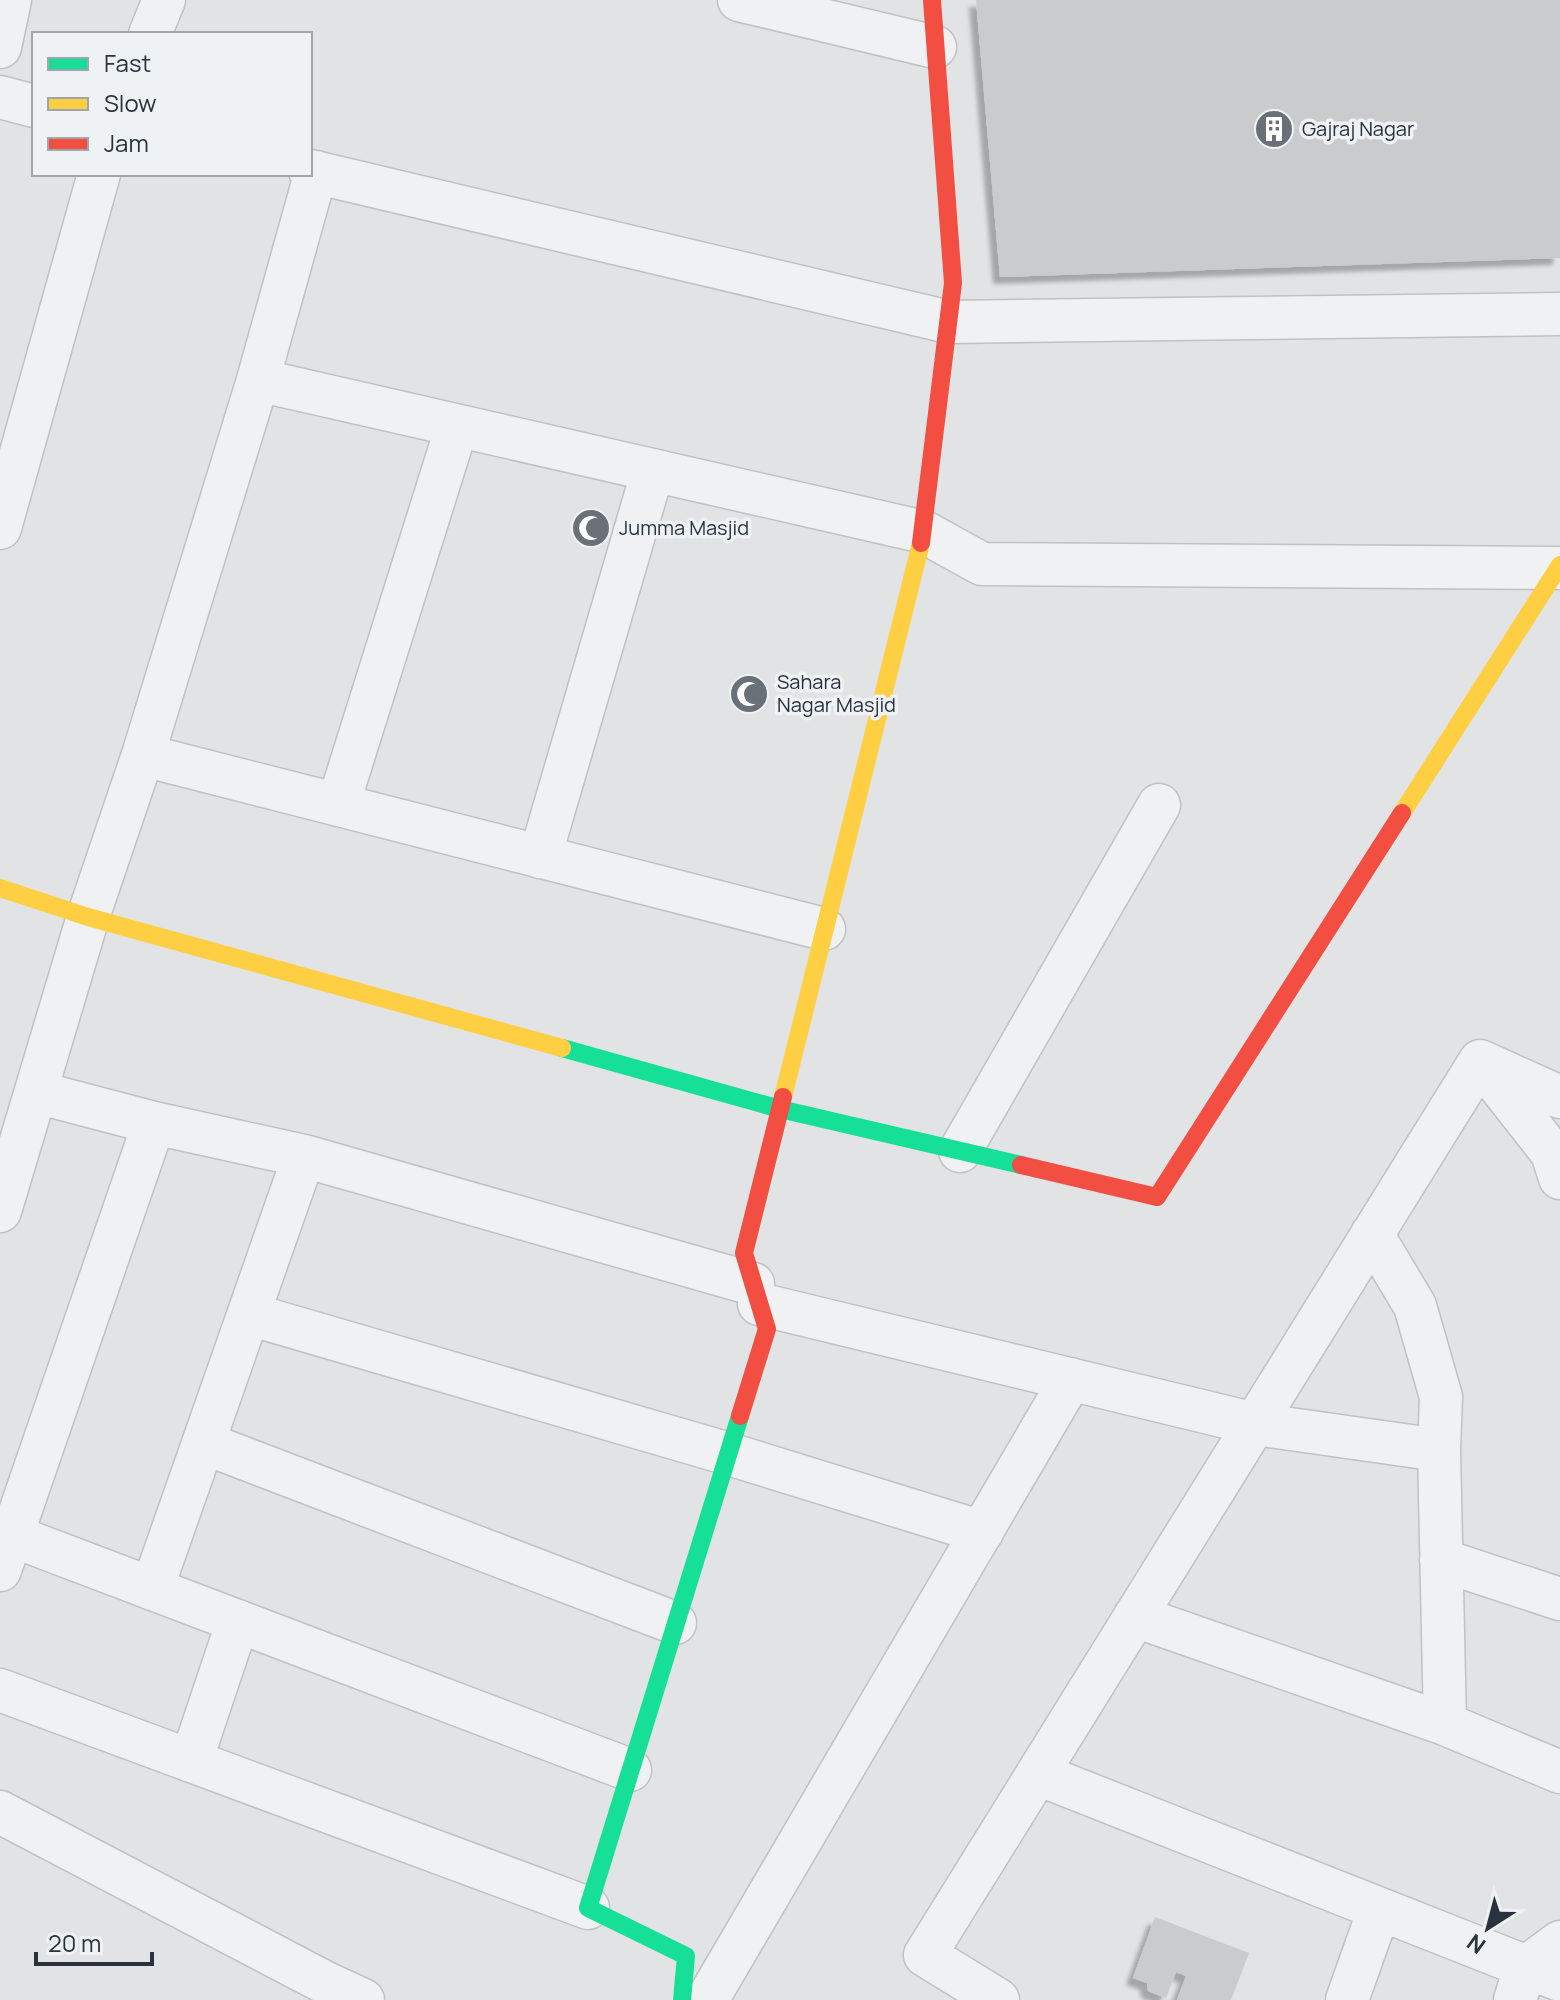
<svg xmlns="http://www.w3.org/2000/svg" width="1560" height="2000" font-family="Manrope,sans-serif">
  <defs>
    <filter id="shadow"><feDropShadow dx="-7" dy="7" stdDeviation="2" flood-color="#0004"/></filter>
  </defs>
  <rect width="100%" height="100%" fill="#e1e3e5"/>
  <!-- building -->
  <path fill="#c9cbcd" filter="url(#shadow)" d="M976,0H1560V258L1000,277Z
    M1155,1917L1249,1953L1231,2000H1177L1186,1976L1176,1972L1166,1998L1148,1991L1147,1983L1133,1978Z"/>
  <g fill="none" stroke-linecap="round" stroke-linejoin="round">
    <!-- street casing -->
    <g stroke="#bfc1c3" stroke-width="45">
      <path id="street" d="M739,0L935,47
        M150,34L164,0
        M0,47L10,0
        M0,97L34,106
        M310,171L949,322L1560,314
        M258,380L924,532L982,564L1558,568
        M0,528L99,174
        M143,755L824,929
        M338,805L457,426
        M540,857L653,470
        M1483,1065L1552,1153L1560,1178
        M36,1092L154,1123L304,1156
        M960,1151L1159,805
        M0,1211L88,917L143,755L258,380L316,172
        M1372,1234L1415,1306L1441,1397L1439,1450L1445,1724
        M759,1304L1255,1424L1439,1450
        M249,1314L729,1454L982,1532
        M204,1443L675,1623
        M0,1531L630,1770
        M1441,1560L1560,1599
        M0,1570L154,1123
        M152,1589L304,1156L753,1284
        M1135,1616L1445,1724L1560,1772
        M0,1690L588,1908
        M191,1761L238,1621
        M1038,1774L1560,1980
        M0,1812L326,1983L363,2000
        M707,2000L1071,1379
        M998,2000L925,1955L1480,1061L1560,1097
        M1347,2000L1379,1910
        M1515,2000L1525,1968L1560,1942"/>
    </g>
    <!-- street -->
    <use href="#street" stroke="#f0f1f2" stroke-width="42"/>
    <!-- fast -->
    <path stroke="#16e098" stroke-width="18" d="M562,1048L780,1109L1021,1165
      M682,2000L686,1956L588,1908L740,1416"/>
    <!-- slow -->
    <path stroke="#ffcf43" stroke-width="18" d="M1402,813L1560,565
      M0,888L88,917L562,1048
      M783,1097L921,543"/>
    <!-- jam -->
    <path stroke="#f24e42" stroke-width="18" d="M921,543L953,283L932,0
      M1021,1165L1157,1197L1402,813
      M740,1416L767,1329L744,1253L783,1097"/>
  </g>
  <!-- icons -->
  <defs>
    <g id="building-disc" transform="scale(2)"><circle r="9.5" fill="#697078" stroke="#eef2f5"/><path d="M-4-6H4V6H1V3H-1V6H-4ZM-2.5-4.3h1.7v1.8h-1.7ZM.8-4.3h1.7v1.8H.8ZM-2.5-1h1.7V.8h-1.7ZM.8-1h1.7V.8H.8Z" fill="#fff"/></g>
    <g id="mosque-disc" transform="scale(2)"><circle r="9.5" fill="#697078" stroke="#eef2f5"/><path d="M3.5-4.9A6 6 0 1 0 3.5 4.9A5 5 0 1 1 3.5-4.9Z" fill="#fff"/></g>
  </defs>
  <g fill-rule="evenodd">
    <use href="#building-disc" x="1274" y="129"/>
    <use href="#mosque-disc" x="591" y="528"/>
    <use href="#mosque-disc" x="749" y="694"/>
  </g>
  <g text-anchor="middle" stroke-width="7" stroke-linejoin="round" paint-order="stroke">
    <!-- poi labels -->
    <g font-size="20" fill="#29323d" stroke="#eef2f5" text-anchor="start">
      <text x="1302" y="136">Gajraj Nagar</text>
      <text x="619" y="535">Jumma Masjid</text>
      <text x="777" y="689">Sahara<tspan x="777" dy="23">Nagar Masjid</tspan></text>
    </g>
  </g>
  <!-- legend -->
  <rect x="32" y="32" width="280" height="144" fill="#eef2f5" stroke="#9fa5ab" stroke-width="2"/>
  <rect x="48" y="58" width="40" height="12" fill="#16e098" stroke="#9fa5ab" stroke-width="2"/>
  <text x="104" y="72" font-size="24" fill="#29323d">Fast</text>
  <rect x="48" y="98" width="40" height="12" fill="#ffcf43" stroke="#9fa5ab" stroke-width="2"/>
  <text x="104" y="112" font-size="24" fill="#29323d">Slow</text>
  <rect x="48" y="138" width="40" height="12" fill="#f24e42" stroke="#9fa5ab" stroke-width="2"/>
  <text x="104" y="152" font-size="24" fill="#29323d">Jam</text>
  <!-- north arrow -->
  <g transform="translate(1488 1928) rotate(216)" stroke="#eef2f5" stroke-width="6" paint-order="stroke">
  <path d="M0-6L14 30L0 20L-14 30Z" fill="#29323d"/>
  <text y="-12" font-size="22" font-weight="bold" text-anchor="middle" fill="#29323d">N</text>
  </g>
  <!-- scale -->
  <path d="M36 1952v12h116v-12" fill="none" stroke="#29323d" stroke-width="4"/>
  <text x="48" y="1952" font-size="24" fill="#29323d" stroke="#eef2f5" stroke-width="6" paint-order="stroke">20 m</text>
</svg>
